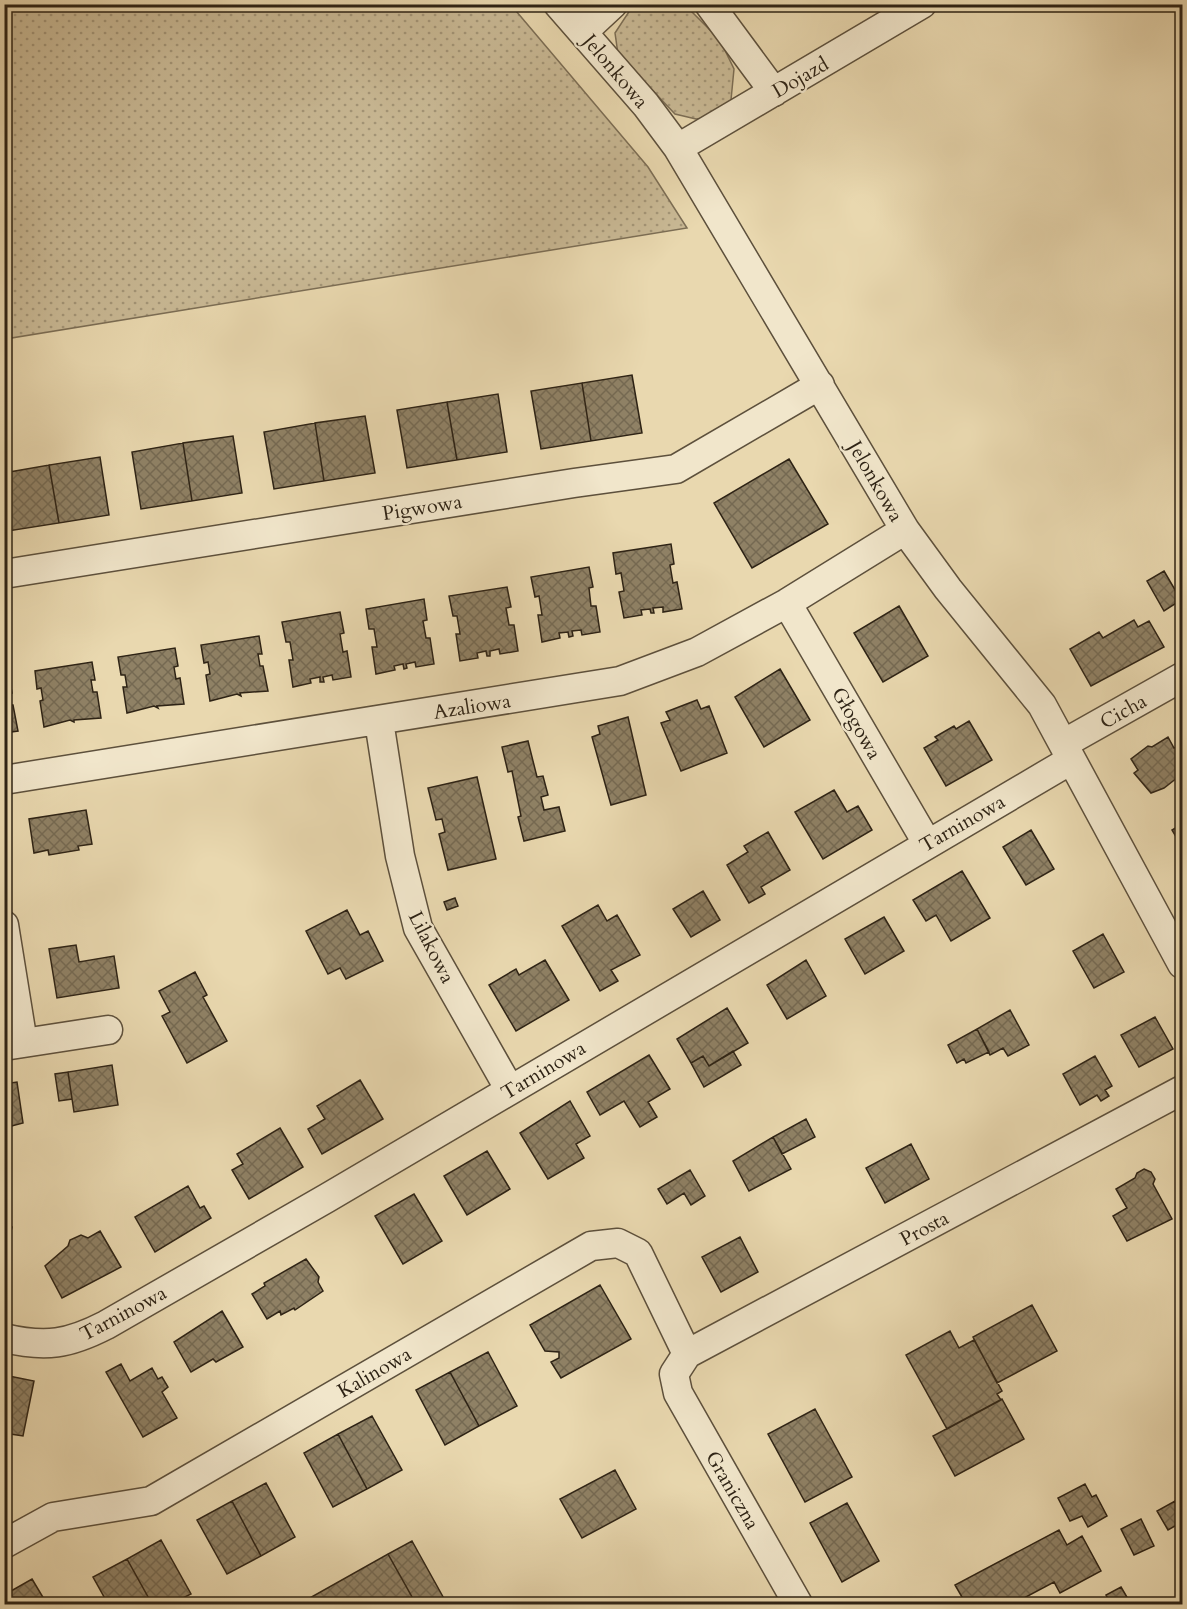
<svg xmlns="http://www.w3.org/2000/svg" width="1187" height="1609" font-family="Cardo,serif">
  <defs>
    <pattern id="grass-dots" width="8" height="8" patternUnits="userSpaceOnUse" patternTransform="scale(1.5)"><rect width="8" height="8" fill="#c9b995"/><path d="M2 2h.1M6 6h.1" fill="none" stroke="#a49678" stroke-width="1.8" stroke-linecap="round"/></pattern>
    <pattern id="building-cross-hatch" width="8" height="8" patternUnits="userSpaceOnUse" patternTransform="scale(1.5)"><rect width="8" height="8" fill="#8f8165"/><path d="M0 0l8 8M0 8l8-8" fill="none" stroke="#756952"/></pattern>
  </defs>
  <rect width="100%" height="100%" fill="#e9d8af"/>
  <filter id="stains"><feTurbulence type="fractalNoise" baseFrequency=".00333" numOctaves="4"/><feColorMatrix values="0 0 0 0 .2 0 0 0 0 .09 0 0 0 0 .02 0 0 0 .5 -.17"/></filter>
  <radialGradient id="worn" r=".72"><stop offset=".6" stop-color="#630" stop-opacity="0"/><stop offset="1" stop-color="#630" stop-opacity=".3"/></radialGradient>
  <!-- grass -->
  <path fill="url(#grass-dots)" stroke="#7c6e55" stroke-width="1.5" d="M5,4L511,5L648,167L687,228L5,339Z
    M640,4L685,5L720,40L734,69L731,100L711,117L696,119L675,114L618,54L615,33L632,7Z"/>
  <!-- building -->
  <path fill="url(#building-cross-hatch)" stroke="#2e2315" stroke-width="1.5" d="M632,375L642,433L591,441L582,383Z
    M582,383L591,441L541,449L531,391Z
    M498,394L507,452L457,460L447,402Z
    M447,402L457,460L407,468L397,410Z
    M365,416L375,473L324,481L315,423Z
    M315,423L324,481L274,489L264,432Z
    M233,436L242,493L192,501L183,443Z
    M183,443L192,501L141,509L132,452Z
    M100,457L109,515L59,523L49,465Z
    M789,459L828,524L752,568L714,503Z
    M49,465L59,523L8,531L4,509V473Z
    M671,544L674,564L670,565L673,583L677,582L682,609L663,612V607L653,608L654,613H651L650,609L641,610L642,615L624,618L619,592L624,591L621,573L616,574L613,553Z
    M589,567L593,587L589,588L591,606H596L600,632L582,635L581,630L572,631L573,636L569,637L568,632L559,633L560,638L542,642L538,615H542L539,596L535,597L531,577Z
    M1164,571L1181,600L1164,611L1147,581Z
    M507,587L511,607L506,608L509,625H514L518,651L500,654L499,649L490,651V656H487L486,651L477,653L478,658L460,661L456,634H460L457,616H453L449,596Z
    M424,599L427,620L423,621L426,638H430L434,664L416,667L415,662L406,664L407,668L404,669L403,664L394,666L395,670L376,674L372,647H377L374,629H369L366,609Z
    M899,606L928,656L883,682L854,633Z
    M340,612L344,633L340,634L343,652L347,651L351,677L333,680L332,675L323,677L324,682H320V677L310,679L311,683L293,687L289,660H293L290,642H286L282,622Z
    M1134,620L1138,627L1149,621L1164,647L1091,686L1070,649L1099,632L1103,638Z
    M259,636L262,654H258L260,666H263L268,691L240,693L241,696L237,694L210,701L206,675L210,674L208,662L204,663L201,645Z
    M175,648L178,666L174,667L176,679L180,678L184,704L157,706L158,708L154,706L127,713L123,687H127L125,675H121L118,657Z
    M92,662L95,680H91L93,692H97L101,718L74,720V722L70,720L44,727L40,701L43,700L41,688L37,689L35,671Z
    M780,669L810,720L764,747L735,697Z
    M9,675L12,693H8L10,705H13L18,731L4,733V676Z
    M697,700L701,709L709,706L727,753L681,771L661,723L670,720L666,712Z
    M628,717L646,795L611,805L592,737L600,734L598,726Z
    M969,721L992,760L946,786L924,748L938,740L935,737L954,726L956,729Z
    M1168,737L1174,748L1179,746L1182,752V774L1164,788L1151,793L1134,773L1138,770L1131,759L1148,746L1152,747Z
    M528,741L537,777L543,776L548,795L541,797L544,810L559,807L565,831L524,841L518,817L521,816L512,771L508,772L502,747Z
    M477,777L496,859L448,870L439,834L445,832L442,819L436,820L428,788Z
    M834,790L847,812L858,806L872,830L823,859L795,812Z
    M86,810L92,844L78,846L79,850L49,855L48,850L34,853L29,819Z
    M1182,824V847L1172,830Z
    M1031,830L1054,869L1026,885L1003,847Z
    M768,832L790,870L761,887L765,894L749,903L727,865L748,852L744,846Z
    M962,871L990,918L951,941L936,915L926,921L913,900Z
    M703,891L720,920L691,937L673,909Z
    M455,898L458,906L447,910L444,902Z
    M598,905L607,921L617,915L640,955L611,970L618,981L600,991L562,926Z
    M347,910L360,935L368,931L383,961L346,979L340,968L328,974L306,931Z
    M884,917L904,951L865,974L845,939Z
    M1103,934L1124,972L1094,988L1073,951Z
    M76,945L79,962L114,956L119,988L57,998L49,949Z
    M545,960L569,1000L516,1031L489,985L516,969L519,975Z
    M806,960L826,996L787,1019L767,985Z
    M195,972L207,995L203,997L227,1041L187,1063L162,1016L170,1012L159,991Z
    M727,1008L748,1043L709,1066L703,1056L691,1063L677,1039Z
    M1010,1010L1029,1045L1008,1056L1003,1048L990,1055L977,1029Z
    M1155,1017L1173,1049L1139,1067L1121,1035Z
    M977,1029L989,1052L966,1063L964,1059L957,1063L948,1045Z
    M733,1051L741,1065L704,1087L691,1063L703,1056L709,1066Z
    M649,1055L670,1089L648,1102L657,1117L640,1127L624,1101L600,1115L587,1092Z
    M1095,1056L1112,1086L1105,1090L1109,1096L1101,1101L1097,1095L1080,1105L1063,1074Z
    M112,1065L118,1105L74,1112L68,1072Z
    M68,1072L72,1099L59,1101L55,1074Z
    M360,1080L383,1119L322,1154L308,1129L325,1119L317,1106Z
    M17,1082L23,1123L4,1128V1084Z
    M570,1101L590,1136L576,1144L584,1158L548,1179L520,1133Z
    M806,1119L815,1137L782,1154L773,1137Z
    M280,1128L303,1167L249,1199L232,1170L243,1164L237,1154Z
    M773,1137L791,1169L749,1191L733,1161Z
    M911,1144L929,1179L885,1203L866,1168Z
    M487,1151L510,1189L467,1215L444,1176Z
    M1144,1169L1151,1172L1155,1179L1153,1184L1172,1219L1127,1241L1113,1216L1127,1208L1116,1189L1135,1178L1137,1173Z
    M690,1170L705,1196L691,1205L684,1193L667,1204L658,1189Z
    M188,1186L200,1208L204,1206L211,1218L155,1252L135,1217Z
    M414,1194L442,1241L403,1264L375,1216Z
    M4,1225L12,1227L4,1260Z
    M100,1231L121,1267L62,1298L45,1266L68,1246L70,1240L81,1235L88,1238Z
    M740,1237L758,1272L721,1292L702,1257Z
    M306,1259L319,1277L318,1282L323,1291L295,1310L294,1308L281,1315L280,1311L267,1319L252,1294L265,1286L264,1283Z
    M600,1285L631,1339L561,1378L551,1362L559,1358V1352L545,1351L530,1325Z
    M1032,1305L1057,1351L997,1383L973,1337Z
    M222,1311L243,1347L216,1362L213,1359L191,1372L174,1342Z
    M950,1331L959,1348L974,1340L1002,1391L997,1394L1001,1400L947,1429L906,1355Z
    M488,1352L517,1406L479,1426L450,1372Z
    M121,1364L130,1381L152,1368L158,1379L162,1377L168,1387L162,1392L177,1418L143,1437L106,1372Z
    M450,1372L479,1426L445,1445L416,1390Z
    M4,1375L34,1381L23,1436L4,1433Z
    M1002,1399L1024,1439L955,1476L933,1436Z
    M815,1409L852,1477L805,1502L768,1434Z
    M372,1416L402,1470L367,1489L338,1434Z
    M338,1434L367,1489L333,1507L304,1453Z
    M615,1470L636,1509L582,1538L560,1499Z
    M266,1483L295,1537L261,1556L232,1501Z
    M1085,1484L1092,1497L1096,1495L1107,1516L1088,1527L1082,1516L1070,1521L1058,1498Z
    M232,1501L261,1556L227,1574L197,1520Z
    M1175,1501L1182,1515V1522L1168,1530L1157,1511Z
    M847,1503L879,1561L842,1582L810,1523Z
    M1141,1519L1154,1546L1134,1555L1121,1529Z
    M1059,1530L1067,1545L1082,1536L1101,1571L1060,1593L1054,1582L1022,1599L1025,1604H966L955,1585Z
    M161,1540L191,1594L171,1604H152L127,1559Z
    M412,1541L447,1604H416L388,1554Z
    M388,1554L416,1604H299Z
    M127,1559L152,1604H108L93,1577Z
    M32,1579L47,1604H4V1595Z
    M1121,1587L1131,1604H1111L1106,1595Z"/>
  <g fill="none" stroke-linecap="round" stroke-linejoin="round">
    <!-- minor casing -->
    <g stroke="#5d503c" stroke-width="31">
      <path id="minor" d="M558,4L646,105L678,148L905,530L948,589L1042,705L1182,964
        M709,4L774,92
        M583,32L613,4
        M678,148L922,4
        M4,574L574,483L676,469L820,385
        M787,603L927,843
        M379,721L400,856L418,928L510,1090
        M1063,744L1182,677
        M4,780L620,681L697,652L787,603L905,530
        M4,925L23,1043
        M4,1046L108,1030
        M4,1338C46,1348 69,1344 106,1325L327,1198L1071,760
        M4,1544L53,1517L151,1501L591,1246L618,1243L638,1253L687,1354
        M798,1604L678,1393L674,1374L687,1354L1182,1090"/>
    </g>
    <!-- minor -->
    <use href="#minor" stroke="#f1e6cb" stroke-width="28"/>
  </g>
  <g text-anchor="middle" stroke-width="4.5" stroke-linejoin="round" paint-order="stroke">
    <!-- street labels -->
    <g font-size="20" fill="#2e2315" stroke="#f1e6cb">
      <text transform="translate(616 71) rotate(50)" y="7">Jelonkowa</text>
      <text transform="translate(800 77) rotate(-30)" y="7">Dojazd</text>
      <text transform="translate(876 481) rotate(60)" y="7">Jelonkowa</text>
      <text transform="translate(422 507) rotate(-9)" y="7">Pigwowa</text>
      <text transform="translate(472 706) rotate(-9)" y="7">Azaliowa</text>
      <text transform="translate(1123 711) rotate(-29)" y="7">Cicha</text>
      <text transform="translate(857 723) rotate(60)" y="7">Głogowa</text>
      <text transform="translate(962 823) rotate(-30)" y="7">Tarninowa</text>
      <text transform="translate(432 947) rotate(63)" y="7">Lilakowa</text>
      <text transform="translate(543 1070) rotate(-31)" y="7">Tarninowa</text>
      <text transform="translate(924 1228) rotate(-28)" y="7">Prosta</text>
      <text transform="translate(123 1313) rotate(-28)" y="7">Tarninowa</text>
      <text transform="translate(374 1372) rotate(-30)" y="7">Kalinowa</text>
      <text transform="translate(733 1490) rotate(60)" y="7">Graniczna</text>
    </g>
  </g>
  <!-- margin -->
  <rect width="1187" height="1609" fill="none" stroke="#e9d8af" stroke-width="24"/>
  <rect x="6" y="6" width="1175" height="1597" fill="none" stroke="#2e2315" stroke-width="3"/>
  <rect x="12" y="12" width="1163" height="1585" fill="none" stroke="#2e2315" stroke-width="1.5"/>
  <rect width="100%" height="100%" filter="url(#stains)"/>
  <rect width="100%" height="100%" fill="url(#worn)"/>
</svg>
